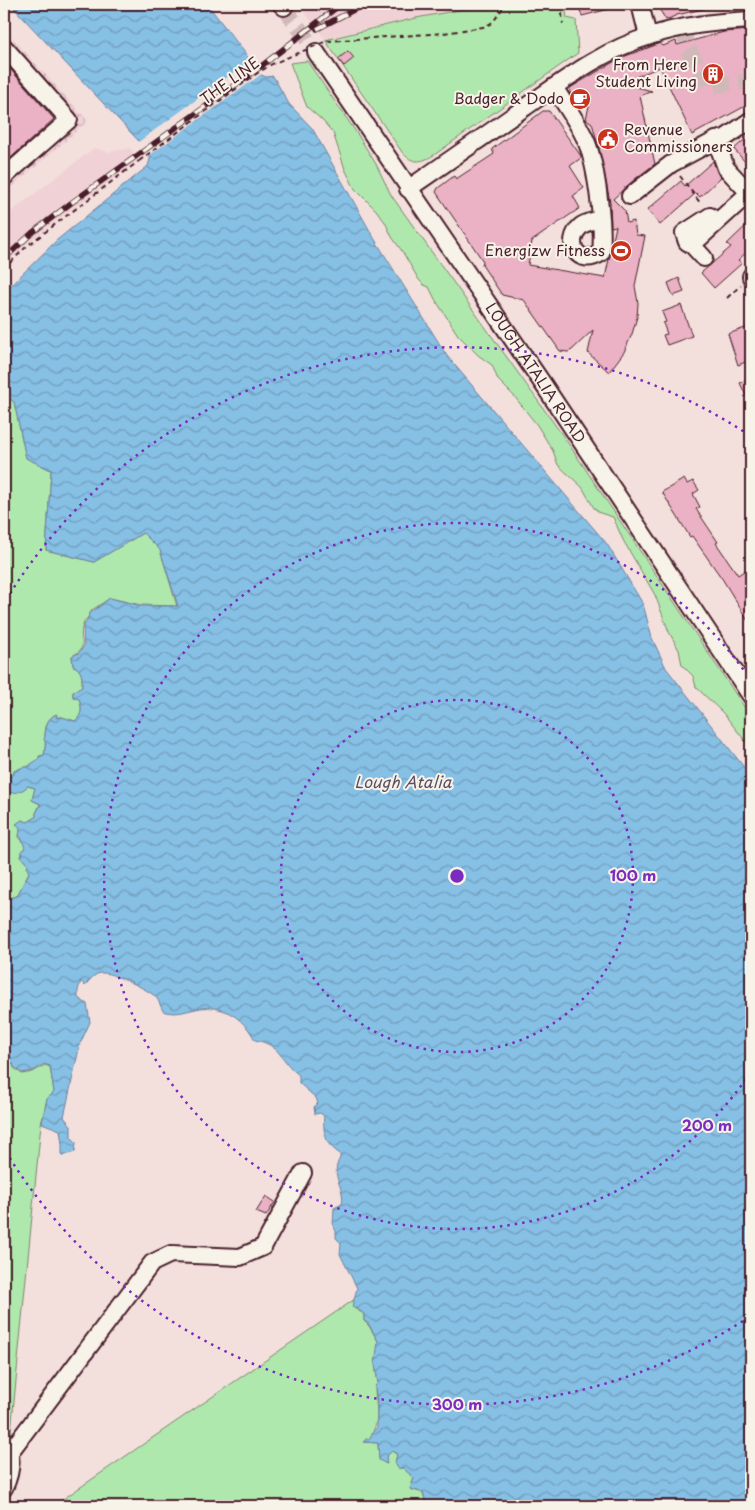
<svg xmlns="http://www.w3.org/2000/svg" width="755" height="1510" font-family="'Playpen Sans',sans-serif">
  <defs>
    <pattern id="industrial-grid" width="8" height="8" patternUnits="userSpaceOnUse" patternTransform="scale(1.25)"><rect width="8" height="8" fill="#f0d2d6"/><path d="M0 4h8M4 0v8" fill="none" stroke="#cfb4b8"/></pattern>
    <pattern id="water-waves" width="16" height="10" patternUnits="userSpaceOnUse" patternTransform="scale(1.25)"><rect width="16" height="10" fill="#86c0e5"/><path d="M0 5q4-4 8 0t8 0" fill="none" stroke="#709bba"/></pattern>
  </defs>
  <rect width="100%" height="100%" fill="#f3e0dd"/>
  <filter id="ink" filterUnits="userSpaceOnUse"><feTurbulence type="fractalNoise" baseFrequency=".02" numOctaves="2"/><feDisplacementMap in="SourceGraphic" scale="10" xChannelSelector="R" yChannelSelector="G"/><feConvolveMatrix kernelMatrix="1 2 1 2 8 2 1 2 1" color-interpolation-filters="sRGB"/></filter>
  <g filter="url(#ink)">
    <!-- built -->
    <path fill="#f0d2d6" d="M298,4H492L416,18L325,39Z
      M94,148L109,152L130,148L139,160L52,224L27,244L4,267V217Z"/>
    <!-- industrial -->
    <path fill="url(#industrial-grid)" d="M4,29L88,121L4,194Z"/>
    <!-- green -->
    <path fill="#afe8ac" stroke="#7c846c" d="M492,4H565L567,18L576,20L578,53L434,155C421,163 412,164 402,152L325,40L416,18Z
      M307,61L356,132L376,164L391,195L568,443L751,717V748L723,713L696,687L693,676L682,665L679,650L669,632L655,595L623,540L613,517L600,513L594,508L582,487L558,465L553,451L537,425L514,396L498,380L492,365L478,355L458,335L435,299L429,287L424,285L419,280L402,251L392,237L385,222L376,210L355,189L345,169L333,133L323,121L307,107L290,63Z
      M4,395L14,401L26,458L51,470L46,550L94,562L143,533L160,550L177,606L141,605L110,598L92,610L87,619L85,620C84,623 83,625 82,628C79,642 89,647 72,656L73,666C83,669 82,678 82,687L73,692V697L79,699C82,707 83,715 75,721L62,717H55L56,714C39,723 48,741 44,755L39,756V759C29,767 26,767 14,771L13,776L7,777L4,773Z
      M27,786L35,788L32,800L40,804L36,813V817L28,822L22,820L17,824C22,828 20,830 19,837L24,843L25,848L21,851L22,853L21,857L28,865L27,868L29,872L17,896L11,898L5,895L4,897V791C13,794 20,793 27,786Z
      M4,1064H13L14,1068L22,1074L33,1072L45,1065L50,1067L54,1092L47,1099L41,1124L11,1432L4,1423Z
      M355,1299L352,1307L364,1314V1321L369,1326L378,1341V1347L375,1364L378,1384L375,1386C375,1409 382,1418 369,1439H366L363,1442L378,1443L379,1459L386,1464V1457L392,1451L397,1455L395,1463L398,1468H403L414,1478L410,1489L423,1493L427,1506H53Z"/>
    <!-- water -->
    <path fill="url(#water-waves)" stroke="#6e809b" d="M10,4H207L245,53L259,74L266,77L273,76L289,104L312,128L374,238L447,356L607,544L643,604L652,638L666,668L751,776V1506H427L423,1492L410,1489L414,1478L403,1468H398L395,1463L397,1454L392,1451L386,1457L387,1464L379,1460L378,1443L363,1442L366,1439H369L377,1427V1403L375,1386L378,1383L375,1364L378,1341L368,1323L364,1321V1314L357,1309L352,1307L357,1288L340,1254L341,1243L336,1238V1231L333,1225L334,1208L342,1204C346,1187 329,1177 340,1158V1154C328,1145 327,1143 324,1129C324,1124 323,1121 324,1116L320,1113L315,1114L314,1107L318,1103L316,1098L299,1083V1075C280,1061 282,1045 255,1040C245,1020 225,1005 201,1008C187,1010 177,1016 163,1011C161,1007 159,1001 156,997C149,990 114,973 103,973C96,972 89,980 85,986L81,981L78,990V998L87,1004L90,1022L80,1044L64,1117L71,1126V1137L76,1142L75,1152L62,1156V1144L60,1130L42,1123L47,1099L54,1092L50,1066L44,1064L33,1071L22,1073L14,1067L13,1063L4,1064V897L5,896L11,898L17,896L29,873L27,868L28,865L21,857L23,853L21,851L25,848L21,837L19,836C20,830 22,828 16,824L22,820L28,822L36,817V813L41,804L32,800L35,788L28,786C20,793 13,794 4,791V773L7,777H10L14,774V771L23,767H30L31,764L39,759V757L44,755L46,742L44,740C47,729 44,720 57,714L56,718L62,717L75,721C83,715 82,707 79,699L73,697V692L82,687C83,678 82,670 73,665L72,656L79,653L84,646L83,627L88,619L89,614L110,598L141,606H178L160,550L143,533L94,562L46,550L51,470L26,458L14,402L4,395V292L57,240L148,166L150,159V153Z"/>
    <!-- pier -->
    <path fill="#f3e0dd" d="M251,58L263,73L147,157V153L137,143L248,62Z"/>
    <!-- building -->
    <path fill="#eab2c4" stroke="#4a1f2b" d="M578,4H617V7L582,16Z
      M656,4H707V8L677,15L666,20Z
      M751,30V103L692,135L660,67L621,83L652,91L640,96L655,164L635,179L613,199L625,211L627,223L634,221L636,235L645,236L635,286L638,303L637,317L632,334L624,352L609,372L588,353L593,330L572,350L568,352L560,351L524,300L502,295L482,265L483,261L436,192L438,188L454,176L456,179L494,154L492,149L543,111H549L581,156V158L570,166L584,188L573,196L580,208L532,241L528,265L605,278L616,226L611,227L610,202L600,152L592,123L586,119L589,106L576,103L570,93V88L620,58L653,46L660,43L663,46L676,41L677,45L724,32Z
      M348,51L354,58L344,66L338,59Z
      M4,62L54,119L4,164Z
      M751,134V169L734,149Z
      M713,161L717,172L721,177L700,197L696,193L660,225L647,210L681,181L685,186Z
      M751,221V248L738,260L742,263L714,288L701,273L731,247L727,244Z
      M679,278L684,292L673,296L668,283Z
      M681,305L692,336L667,345L663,335L667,334L663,323L666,322L662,312Z
      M748,327L751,336V360L738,365L728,334Z
      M751,377V406L740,383Z
      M684,479L687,484L693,481L699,490L693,494L700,507L696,509L718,542L716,543L738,575L747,569L751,576V626L723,580L692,536L690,537L662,492Z
      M266,1196L275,1202L266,1216L256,1212Z"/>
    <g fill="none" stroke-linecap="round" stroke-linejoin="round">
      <!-- minor-tunnel -->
      <path stroke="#d1b9b9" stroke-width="16" stroke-dasharray="16 8" stroke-linecap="butt" d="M284,7L316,52
        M683,26L687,47L709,86L751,81"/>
      <!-- minor casing -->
      <g stroke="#4a1f2b" stroke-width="20">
        <g id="minor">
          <path d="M281,4L284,7"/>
          <path d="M640,4L648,36"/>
          <path d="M4,47L69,120L4,177"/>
          <path id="s1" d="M316,52L541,381L751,696"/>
          <path d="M554,87C565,105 580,125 587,143C597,169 604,226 601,253C578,268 563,242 581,226C586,222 594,221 600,219"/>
          <path d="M716,140L726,168L751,195"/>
          <path d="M408,189C447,162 486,135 524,108C564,80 603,50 650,36C683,25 716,22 751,20"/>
          <path d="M630,196L671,164L716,140L725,138L751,120"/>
          <path d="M716,222L710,216L684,233L687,242L692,245L749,193"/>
          <path d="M692,245L704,258"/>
          <path d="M751,277V276"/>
          <path d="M4,1439C14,1455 12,1471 4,1488"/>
          <path d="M10,1452L152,1263L171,1254L240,1257L263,1247L303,1173"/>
        </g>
      </g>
      <!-- path -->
      <path stroke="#4a1f2b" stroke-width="2" stroke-dasharray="5 4" stroke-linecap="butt" d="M561,4L563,24
        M327,41L444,33L483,27L490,24L496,18L505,4
        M680,176L701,204
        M4,269L27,246L57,223L139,161
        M727,298L741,285"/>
      <!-- minor -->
      <use href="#minor" stroke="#f7f3e8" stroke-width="16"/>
      <!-- rail casing -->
      <g stroke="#4a1f2b" stroke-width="5.5">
        <path id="rail" d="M317,29L365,4
          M4,259L32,233L71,203L255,71L341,4"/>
      </g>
      <!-- rail -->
      <use href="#rail" stroke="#f7f3e8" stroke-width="4" stroke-dasharray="11" stroke-linecap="butt"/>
      <!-- path-bridge -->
      <path stroke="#4a1f2b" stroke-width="2" stroke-dasharray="5 4" stroke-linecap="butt" d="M139,161L256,74L272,64L327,41"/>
    </g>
  </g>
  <!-- distance rings -->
  <g fill="none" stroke="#7b2cbf" stroke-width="2.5" stroke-dasharray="2.5 5">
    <circle cx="457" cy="876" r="176"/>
    <path d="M750 1073A353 353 0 1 1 750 679"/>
    <path d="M749 1317A529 529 0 0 1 6 1152M6 600A529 529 0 0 1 749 435"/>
  </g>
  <!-- icons -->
  <defs>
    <g id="building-disc" transform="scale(1.125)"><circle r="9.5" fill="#c8321e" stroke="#f7f3e8"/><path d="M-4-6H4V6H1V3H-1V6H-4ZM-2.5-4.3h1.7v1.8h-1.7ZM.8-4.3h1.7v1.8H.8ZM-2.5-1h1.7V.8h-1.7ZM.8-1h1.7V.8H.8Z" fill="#fff"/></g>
    <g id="cafe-disc" transform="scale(1.125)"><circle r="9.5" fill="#c8321e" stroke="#f7f3e8"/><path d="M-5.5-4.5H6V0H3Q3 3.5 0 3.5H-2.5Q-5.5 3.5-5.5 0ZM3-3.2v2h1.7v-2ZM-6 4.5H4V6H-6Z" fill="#fff"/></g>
    <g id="civic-disc" transform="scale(1.125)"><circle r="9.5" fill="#c8321e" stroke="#f7f3e8"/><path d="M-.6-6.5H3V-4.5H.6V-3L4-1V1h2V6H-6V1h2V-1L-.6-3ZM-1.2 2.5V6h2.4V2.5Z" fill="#fff"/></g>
    <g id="stadium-disc" transform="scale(1.125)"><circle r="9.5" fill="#c8321e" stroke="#f7f3e8"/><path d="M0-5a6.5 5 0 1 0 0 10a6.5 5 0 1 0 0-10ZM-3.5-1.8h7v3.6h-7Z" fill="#fff"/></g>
  </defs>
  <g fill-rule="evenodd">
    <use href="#building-disc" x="713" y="74"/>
    <use href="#cafe-disc" x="580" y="99"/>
    <use href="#civic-disc" x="608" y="139"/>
    <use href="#stadium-disc" x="621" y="251"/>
  </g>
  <g text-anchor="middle" stroke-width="4" stroke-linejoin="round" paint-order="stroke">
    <!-- poi labels -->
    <g font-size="15" fill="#4a1f2b" stroke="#f7f3e8" text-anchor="end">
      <text x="697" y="70">From Here |<tspan x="697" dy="17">Student Living</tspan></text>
      <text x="564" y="104">Badger &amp; Dodo</text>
      <text x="624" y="135" text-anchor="start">Revenue<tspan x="624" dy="17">Commissioners</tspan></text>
      <text x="605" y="256">Energizw Fitness</text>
    </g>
    <!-- street labels -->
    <g font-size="15" fill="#4a1f2b" stroke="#f7f3e8">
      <text transform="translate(230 81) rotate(-36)" y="5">THE LINE</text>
      <text dy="5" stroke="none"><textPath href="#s1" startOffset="389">LOUGH ATALIA ROAD</textPath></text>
    </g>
    <!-- water labels -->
    <g font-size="16" font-style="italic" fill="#5c4f63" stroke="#f7f3e8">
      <text x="403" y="788">Lough Atalia</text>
    </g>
  </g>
  <circle cx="457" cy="876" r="8" fill="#7b2cbf" stroke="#f7f3e8" stroke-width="2.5"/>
  <g font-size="15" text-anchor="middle" font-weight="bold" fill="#7b2cbf" stroke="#f7f3e8" stroke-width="4" stroke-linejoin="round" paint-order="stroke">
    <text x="633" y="881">100 m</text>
    <text x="707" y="1131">200 m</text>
    <text x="457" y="1410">300 m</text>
  </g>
  <!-- margin -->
  <rect width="755" height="1510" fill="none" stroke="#f7f3e8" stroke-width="20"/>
  <rect x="10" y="10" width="735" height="1490" fill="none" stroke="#4a1f2b" stroke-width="2" filter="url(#ink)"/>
</svg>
